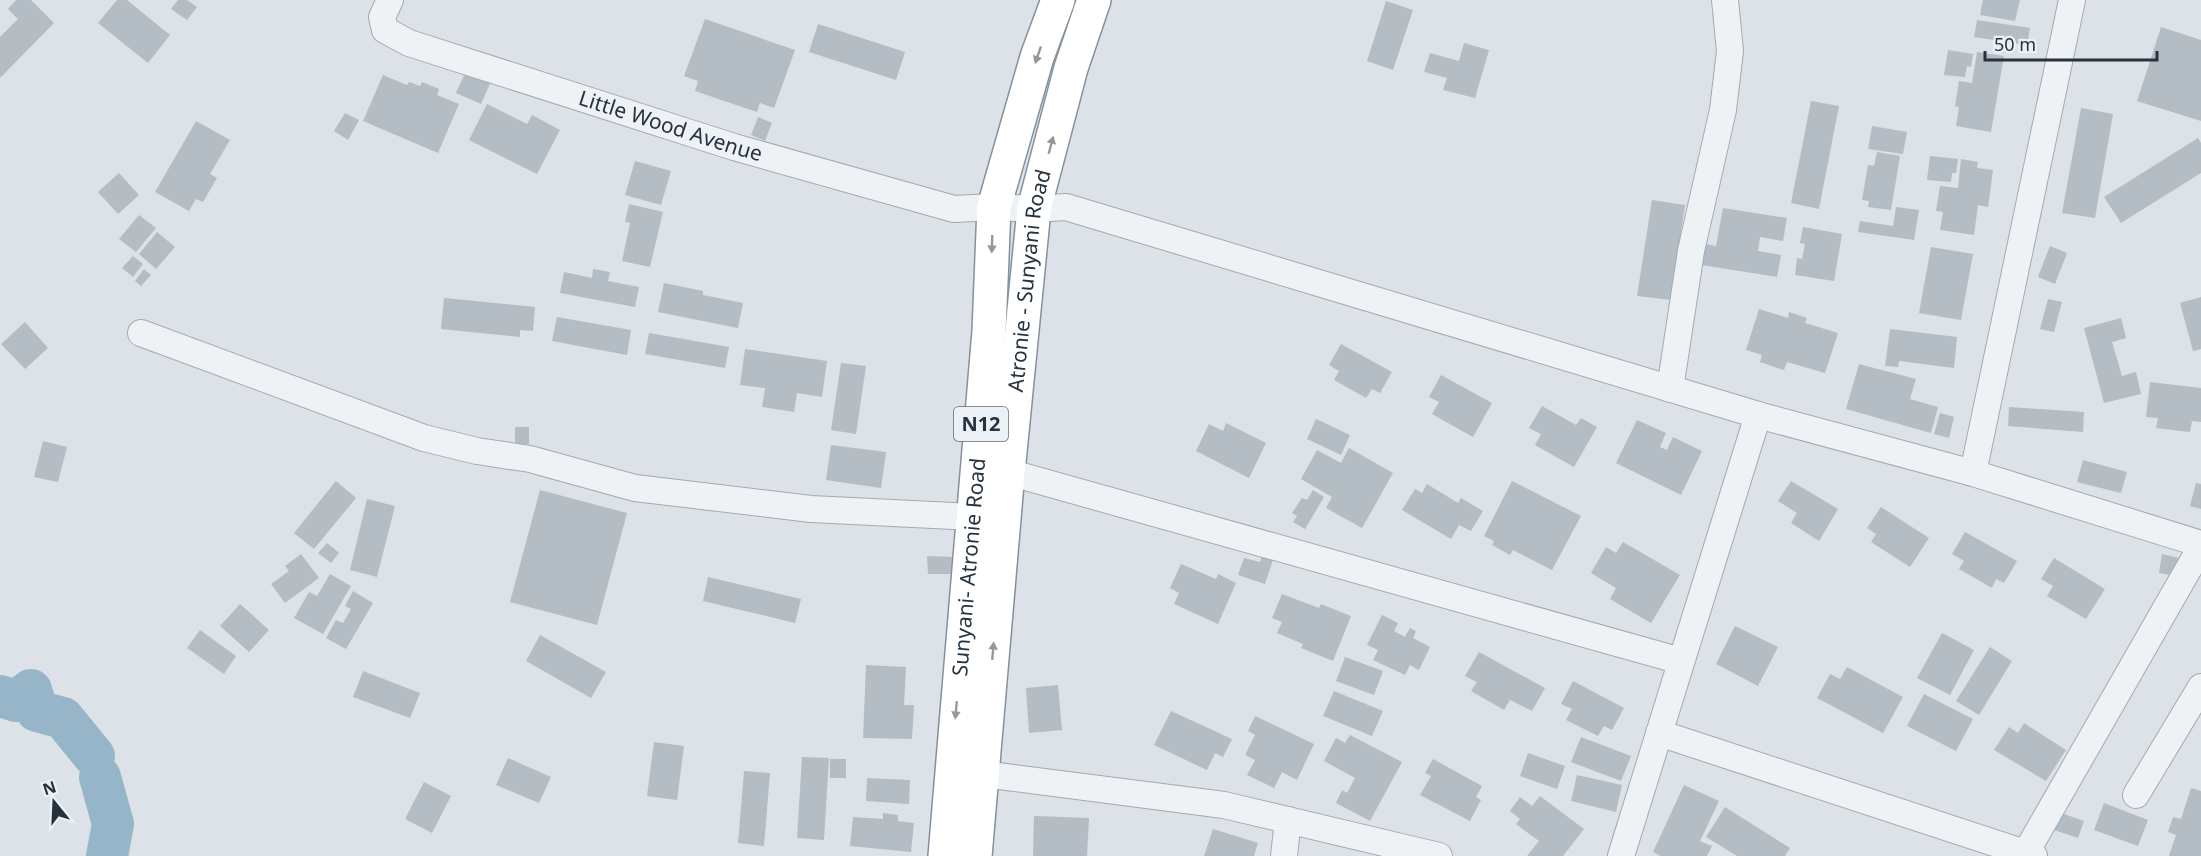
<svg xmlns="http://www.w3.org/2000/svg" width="2201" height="856" font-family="'Noto Sans',sans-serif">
  <rect width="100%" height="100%" fill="#dce2e7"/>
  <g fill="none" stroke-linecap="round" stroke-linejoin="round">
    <!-- river -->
    <path stroke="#96b5c8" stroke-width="42" d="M0,696L16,701L31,690L37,711L63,718L94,756
      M100,777L113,824L107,856"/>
  </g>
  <!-- building -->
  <path fill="#b4bcc4" d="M16,0H31L54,23L0,78V37L18,19L8,9Z
    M117,0H127L170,35L148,63L98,23Z
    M178,0H187L197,7L187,20L171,9Z
    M1983,0H2020L2015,21L1980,15Z
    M1386,1L1413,10L1393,70L1367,61Z
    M705,19L795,50L774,108L760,103L757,112L695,91L698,81L684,76Z
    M1977,20L2030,28L2027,45L1974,37Z
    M818,24L905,52L896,80L809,52Z
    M2161,27L2201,40V121L2137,101Z
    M1464,43L1489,50L1475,98L1443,90L1447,78L1424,72L1430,53L1459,61Z
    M1948,50L1973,54L1971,67L1967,66L1965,77L1944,75Z
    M1977,52L2004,56L1991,132L1956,126L1959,107L1955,106L1959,81L1972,83Z
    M468,66L493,77L481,104L456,93Z
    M383,75L407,85L409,82L420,86L422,82L439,89L437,95L459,104L438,153L363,121Z
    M1811,101L1839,106L1819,209L1791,203Z
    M487,104L527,124L532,115L560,130L537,174L469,140Z
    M2081,108L2113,114L2095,218L2062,213Z
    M345,113L359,120L348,140L334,131Z
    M758,117L772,123L765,141L751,135Z
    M196,121L230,140L210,174L217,178L203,202L196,199L189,211L155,192Z
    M1872,126L1907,132L1903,154L1868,149Z
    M2198,138L2201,143V173L2121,223L2104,197Z
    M1877,152L1900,156L1891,210L1868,207L1869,201L1862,200L1868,165L1874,166Z
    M1930,156L1958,159L1956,173H1952L1951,182L1927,180Z
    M1961,159L1978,162L1977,168L1993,170L1988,207L1978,205L1974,235L1940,230L1943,212L1936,211L1940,186L1958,188Z
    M635,161L671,171L661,205L625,195Z
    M119,173L139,195L118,214L98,192Z
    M1652,200L1685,205L1671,300L1637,296Z
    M629,204L663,212L650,267L622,261L630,223L625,222Z
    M1896,207L1919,210L1914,240L1858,232L1860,221L1893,226Z
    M1723,208L1787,218L1783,241L1760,237L1758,251L1781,255L1777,277L1702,265L1705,244L1716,246Z
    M139,215L156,228L136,252L119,239Z
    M1803,227L1842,234L1834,281L1795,275L1797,258L1802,259L1805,244L1800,243Z
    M157,232L175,247L156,269L139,254Z
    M2050,246L2067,253L2055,284L2038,277Z
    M1931,247L1973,254L1961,320L1919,313Z
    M133,256L143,264L133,277L122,268Z
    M144,269L151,275L141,286L135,281Z
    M593,269L610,272L608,281L639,287L635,307L560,293L564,272L592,278Z
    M664,283L703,291V295L743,303L738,328L658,312Z
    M2201,297V349L2193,351L2180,303Z
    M444,298L535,307L533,331L520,330V337L441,329Z
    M2048,299L2062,302L2054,332L2040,329Z
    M1759,309L1788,318L1789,312L1807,318L1805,323L1838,333L1825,373L1787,362L1784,370L1760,362L1762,355L1746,350Z
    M557,317L631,330L627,355L552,341Z
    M2121,318L2126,338L2112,342L2122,376L2136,372L2141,394L2104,403L2084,328Z
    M25,322L48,348L25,369L1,344Z
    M1890,329L1957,337L1954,368L1899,361L1898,367L1885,366Z
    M649,333L729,347L725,368L645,354Z
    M1341,344L1392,372L1380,393L1372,389L1366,398L1334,380L1339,371L1329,365Z
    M745,349L827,361L822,397L797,393L794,412L762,407L765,388L740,385Z
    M841,363L866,366L856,434L831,430Z
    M1859,364L1916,379L1910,399L1938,407L1931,433L1846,409Z
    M1441,375L1492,403L1473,437L1432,414L1439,402L1429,397Z
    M2150,382L2201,388V422L2192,421L2190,432L2156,428L2158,418L2146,417Z
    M1542,406L1576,425L1581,418L1597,427L1574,467L1535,445L1541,434L1529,428Z
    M2009,407L2084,412L2083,432L2008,426Z
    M1940,413L1954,417L1949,438L1934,434Z
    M1316,419L1350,435L1341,455L1307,439Z
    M1637,420L1666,433L1660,447L1667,450L1673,437L1702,451L1681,495L1616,463Z
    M1226,423L1266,443L1249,478L1196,451L1209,424L1223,431Z
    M515,427H529V444H515Z
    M43,441L67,447L58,482L34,477Z
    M831,445L886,452L881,488L826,480Z
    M1349,448L1393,473L1362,528L1326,508L1332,497L1301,479L1317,450L1341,463Z
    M2083,460L2127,472L2121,493L2077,482Z
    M336,481L356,498L314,549L294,533Z
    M1512,481L1581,516L1552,570L1513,550L1510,555L1492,545L1494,541L1484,536Z
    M1791,481L1838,509L1819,541L1791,523L1797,513L1778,501Z
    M2196,483L2201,484V509L2190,506Z
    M1427,484L1458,503L1461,498L1483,511L1471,531L1459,525L1451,539L1402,510L1415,489L1422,493Z
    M540,490L627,513L597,625L510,602Z
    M1313,490L1324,497L1305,529L1293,522L1297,516L1292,513L1302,498L1307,500Z
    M367,499L395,506L377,577L350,570Z
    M1881,507L1929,538L1910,567L1871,542L1876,534L1867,528Z
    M1965,532L2017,561L2004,583L1996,579L1992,588L1959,569L1964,561L1952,554Z
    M1623,542L1680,575L1651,623L1610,599L1616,588L1591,573L1606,547L1616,553Z
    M327,543L339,553L331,563L318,553Z
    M301,554L319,578L285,603L271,584L289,571L285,566Z
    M2162,554L2179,558L2176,576L2159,573Z
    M927,556L957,557V574H928Z
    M1262,556L1273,560L1265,584L1238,575L1244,558L1260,562Z
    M2054,558L2105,589L2086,619L2047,596L2053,586L2041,579Z
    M1181,564L1216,579L1218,574L1236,583L1218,624L1174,604L1179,593L1170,588Z
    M330,574L351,586L323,634L294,618L309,592L317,596Z
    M708,577L801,599L795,623L703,601Z
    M353,591L373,603L346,649L326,638L336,620L343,623L351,609L345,606Z
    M1282,594L1319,608L1321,604L1351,616L1333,661L1301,648L1303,644L1277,633L1282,622L1272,618Z
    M240,604L269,630L249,652L220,626Z
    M1382,615L1398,623L1394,631L1405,637L1410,628L1416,631L1413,638L1430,647L1419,670L1410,665L1405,675L1373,660L1378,650L1367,645Z
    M1735,626L1778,647L1758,686L1716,664Z
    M200,630L236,656L224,674L187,648Z
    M1942,633L1974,650L1950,695L1917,678Z
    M540,635L606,672L591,698L526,661Z
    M1990,647L2012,661L1979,715L1956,701Z
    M1479,652L1545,688L1532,711L1510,700L1504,710L1471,691L1477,682L1465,676Z
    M1345,657L1383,671L1374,695L1336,681Z
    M866,665L906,667L904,705H914L912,739L863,738Z
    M1847,667L1903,697L1883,733L1817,698L1830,674L1840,679Z
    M363,671L420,693L410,718L353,697Z
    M1573,681L1624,708L1612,730L1604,726L1598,736L1566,720L1572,709L1561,704Z
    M1058,685L1062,730L1029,733L1026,688Z
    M1334,691L1383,711L1372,736L1323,716Z
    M1924,694L1973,719L1956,751L1907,726Z
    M1171,711L1232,739L1223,757L1215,753L1207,770L1154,745Z
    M1255,716L1314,744L1297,780L1282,772L1274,788L1247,775L1255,760L1245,755L1255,735L1248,731Z
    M2024,723L2066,750L2046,781L1994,750L2009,727L2018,733Z
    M1350,735L1402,762L1370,821L1336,803L1342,790L1347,793L1355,778L1324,761L1336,738L1345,743Z
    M1581,737L1631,756L1621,781L1571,762Z
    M654,742L684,746L677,800L647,796Z
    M1528,753L1565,766L1557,789L1520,776Z
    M802,757L829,758L824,840L797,838Z
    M508,758L551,777L539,803L496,785Z
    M830,759H846V778H830Z
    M1433,759L1482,786L1476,797L1481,800L1470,821L1420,795L1431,776L1425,773Z
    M744,771L770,773L764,846L738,843Z
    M1577,775L1622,785L1616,812L1571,801Z
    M867,778L910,780L909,804L866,801Z
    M424,782L451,796L432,833L405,819Z
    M1684,785L1719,801L1700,841L1712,846L1707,856H1661L1653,852Z
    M2191,788L2201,791V856H2169L2176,835L2168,832L2173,817L2181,819Z
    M1540,796L1584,829L1563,856H1527L1539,841L1516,824L1520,819L1510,811L1520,797L1532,806Z
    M2104,803L2148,820L2138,846L2094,830Z
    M1725,807L1790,848L1785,856H1737L1706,837Z
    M883,813L898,815V821L914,823L911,852L850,846L853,817L883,819Z
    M2061,813L2084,821L2078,838L2054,830Z
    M1034,816L1089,818L1087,856H1033Z
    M1213,829L1258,843L1254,856H1204Z"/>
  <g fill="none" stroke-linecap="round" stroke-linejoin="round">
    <!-- minor casing -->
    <g stroke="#a2aab1" stroke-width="28">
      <g id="minor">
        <path id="s1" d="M390,0L382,17L385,30L409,43L734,147L954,209L994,207L1034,209L1066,207L1758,415L1973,473L2201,544"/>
        <path d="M141,333L424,438L477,451L530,459L635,488L811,509L974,517"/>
        <path d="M1670,389L1691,251L1723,110L1730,51L1725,0"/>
        <path d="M1008,472L1681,661"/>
        <path d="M1973,473L2072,0"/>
        <path d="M1659,733L2034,856"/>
        <path d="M983,774L1224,805L1439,856"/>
        <path d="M2136,795L2201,687"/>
        <path d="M1284,856L1288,820"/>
        <path d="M1621,856L1758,415"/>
        <path d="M2024,856L2201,547"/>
      </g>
    </g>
    <!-- highway casing -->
    <g stroke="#84919e" stroke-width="36">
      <g id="highway">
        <path id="s2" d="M945,856L989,331L994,207L1037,57L1058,0"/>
        <path id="s3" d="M975,856L1008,472L1034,209L1071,68L1094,0"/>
      </g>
    </g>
    <!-- minor -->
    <use href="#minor" stroke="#eff2f5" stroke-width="26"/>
    <!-- highway -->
    <use href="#highway" stroke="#fff" stroke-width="33"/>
  </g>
  <!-- one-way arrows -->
  <defs><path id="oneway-solid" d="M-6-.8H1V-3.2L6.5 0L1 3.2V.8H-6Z" transform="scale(1.5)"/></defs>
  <g fill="#92989e">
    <use href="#oneway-solid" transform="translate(1038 55) rotate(109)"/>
    <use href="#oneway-solid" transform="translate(1051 145) rotate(-75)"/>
    <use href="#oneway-solid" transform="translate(992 244) rotate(92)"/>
    <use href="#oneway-solid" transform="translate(993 651) rotate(-85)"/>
    <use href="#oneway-solid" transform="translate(956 710) rotate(95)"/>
  </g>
  <g text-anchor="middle" stroke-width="4.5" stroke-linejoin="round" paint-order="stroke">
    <!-- shield labels -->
    <rect fill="#ecf1f5" stroke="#616b74" stroke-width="1.5" x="954" y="407" width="54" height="34" rx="4.5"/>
    <g font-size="20" font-weight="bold" fill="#26323d">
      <text x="981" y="431">N12</text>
    </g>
    <!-- street labels -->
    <g font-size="21" fill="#26323d" stroke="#ecf1f5">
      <text dy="7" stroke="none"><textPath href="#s1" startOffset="334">Little Wood Avenue</textPath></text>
      <text dy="7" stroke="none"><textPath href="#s3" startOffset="578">Atronie - Sunyani Road</textPath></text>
      <text dy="7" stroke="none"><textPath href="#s2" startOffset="290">Sunyani- Atronie Road</textPath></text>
    </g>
  </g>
  <!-- north arrow -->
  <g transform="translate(54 802) rotate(342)" stroke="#ecf1f5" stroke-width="4.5" paint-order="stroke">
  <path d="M0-4.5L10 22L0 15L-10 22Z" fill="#26323d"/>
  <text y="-9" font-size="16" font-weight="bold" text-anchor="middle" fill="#26323d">N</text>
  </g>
  <!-- scale -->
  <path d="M1985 51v9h172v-9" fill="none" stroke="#26323d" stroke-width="3"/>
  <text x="1994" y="51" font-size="18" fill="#26323d" stroke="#ecf1f5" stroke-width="4.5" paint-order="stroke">50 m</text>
</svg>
